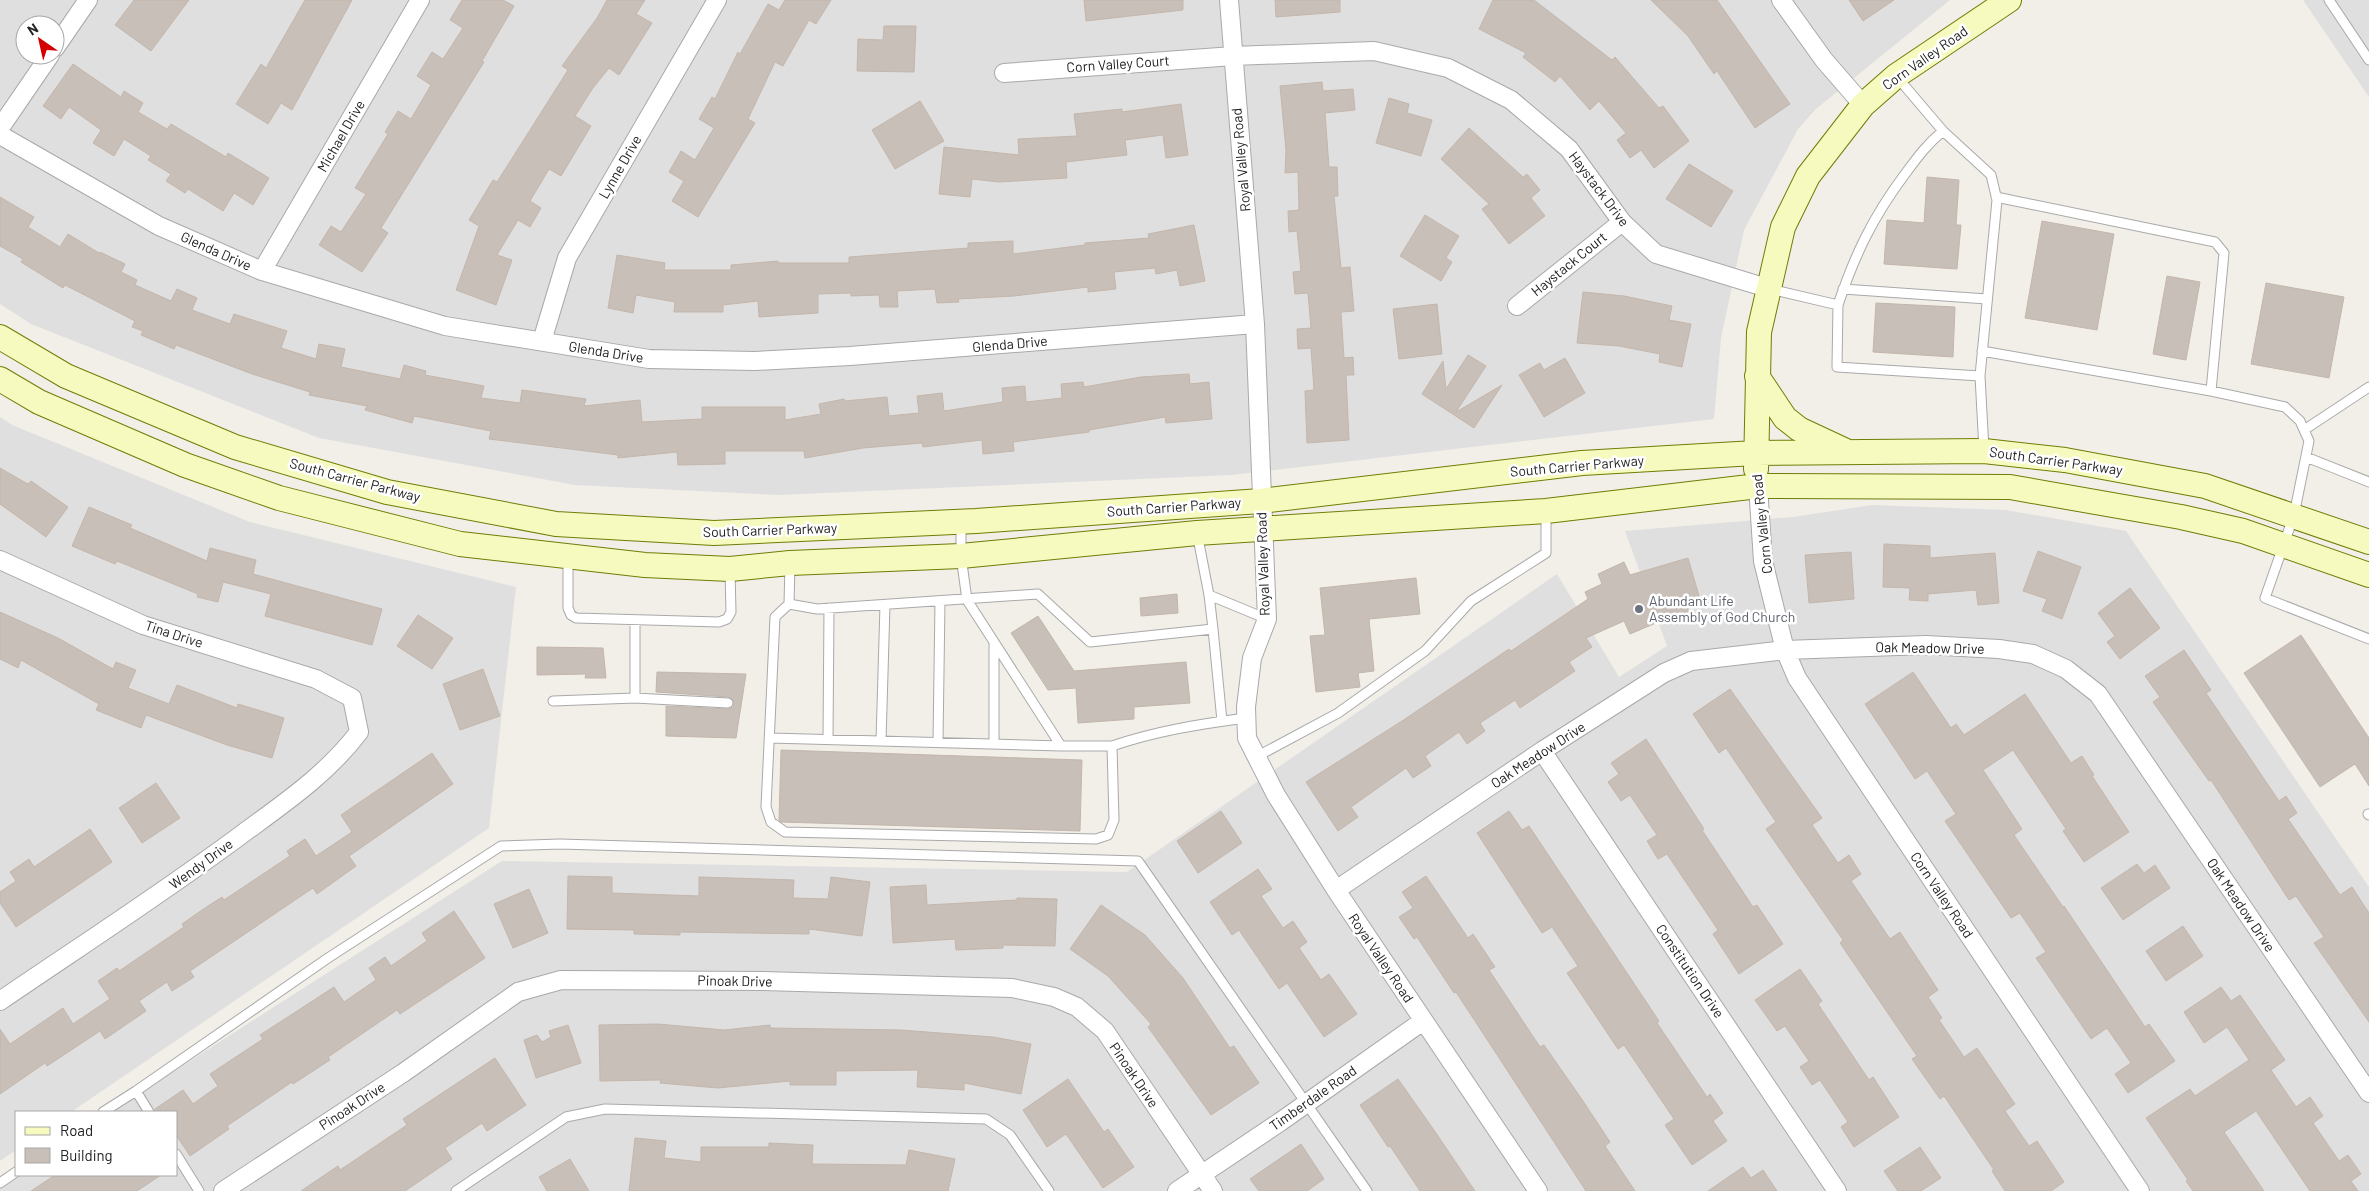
<svg xmlns="http://www.w3.org/2000/svg" width="2369" height="1191" font-family="Barlow,sans-serif">
  <rect width="100%" height="100%" fill="#f2efe9"/>
  <!-- residential -->
  <path fill="#e0dfdf" fill-rule="evenodd" d="M0,0H1950L1816,109L1798,129L1744,230L1721,338L1714,419L1231,475L778,495L575,485L319,438L31,324L0,304ZM25,25H55V55H25Z
    M2303,0H2369V97Z
    M0,417L12,425L250,522L516,587L489,828L71,1112H16V1150L0,1161Z
    M1872,505L2006,510L2126,531L2369,887V1191H0V1182L16,1175H176V1112H110L502,861L1127,872L1557,574L1619,677L1667,646L1625,531L1793,517Z"/>
  <!-- building -->
  <path fill="#c7bfb8" stroke="#c4b6ab" d="M134,0H189L151,51L115,25Z
    M305,0H352L292,110L281,103L268,124L236,104L261,64L266,68Z
    M462,0H503L514,6L482,61L484,62L381,228L388,233L362,272L319,245L331,226L341,232L366,194L355,188L388,134L385,132L398,111L411,119L431,85L417,76L432,52L443,59L463,28L450,20Z
    M607,0H645L636,14L652,23L619,75L609,68L593,88L575,116L591,126L561,176L549,169L530,201L541,208L530,227L518,220L497,255L512,260L496,305L456,290L479,226L469,220L493,180L497,182L568,70L562,66L597,18Z
    M785,0H831L816,24L809,20L783,66L775,62L748,119L755,123L698,217L672,201L684,181L669,172L681,151L695,160L714,128L699,119L712,97L715,99L738,52L740,54L768,4L779,10Z
    M1084,0H1183V10L1086,21Z
    M1275,0H1340V12L1276,17Z
    M1493,0H1534L1612,60L1615,57L1659,108L1663,106L1689,141L1654,168L1641,150L1630,158L1617,140L1626,133L1599,101L1590,110L1560,76L1555,82L1523,57L1526,53L1479,29Z
    M1651,0H1717L1790,104L1755,128L1717,71L1714,74L1688,36Z
    M1849,0H1894L1863,21Z
    M884,26H916L914,72L857,71L858,39L883,40Z
    M73,64L121,97L124,91L143,103L138,112L167,129L171,124L226,157L228,153L269,178L253,205L234,193L223,211L188,189L185,193L166,181L171,174L148,160L151,156L124,139L114,156L93,143L101,130L69,107L61,119L43,106Z
    M1322,82L1323,91L1353,89L1355,110L1325,113L1329,167H1337L1338,196H1334L1341,268L1350,267L1354,311L1341,312L1344,358L1353,357L1354,375H1346L1349,440L1307,443L1305,391L1314,390L1311,348L1298,349L1297,329L1311,328L1308,293L1295,294L1293,272L1301,271L1297,231L1289,232L1288,211L1299,210L1298,172L1285,173L1286,150L1280,86Z
    M1389,98L1409,104L1407,113L1432,120L1421,156L1376,143Z
    M920,101L944,141L895,169L872,130Z
    M1181,104L1188,155L1166,158L1163,135L1125,140L1127,155L1066,162L1067,178L999,182L972,179L970,197L939,194L944,147L1019,155L1018,139L1077,136L1074,114L1122,109V112Z
    M1469,128L1523,177L1527,174L1540,190L1531,198L1545,216L1509,244L1482,209L1489,204L1441,159Z
    M1689,164L1733,191L1711,227L1666,199Z
    M1927,177L1959,180L1956,225H1961L1957,269L1884,264L1887,220L1924,223Z
    M0,197L34,217L28,227L60,247L68,234L99,253L100,252L125,264L121,272L137,280L135,285L171,301L177,289L197,298L192,310L230,324L234,314L287,331L281,348L316,359L319,344L345,349L341,367L400,379L404,365L426,371L425,375L484,386L481,398L520,403L522,390L586,399L584,406L640,400L642,422L702,419V407H785V420L821,414L819,404L844,399L845,401L887,397L889,416L919,413L917,396L942,393L944,411L1003,402L1002,388L1025,386L1026,402L1062,398L1061,384L1083,382L1084,387L1141,377L1189,374L1190,384L1209,382L1212,419L1166,423L1165,417L1089,430V432L1013,442L1014,451L983,454L982,440L923,447L922,443L863,448L805,458L804,451H725V464L678,465L677,452L618,458V455L489,439L491,431L414,416L412,423L365,410L367,406L309,395L310,392L252,374L176,345L174,349L141,335L143,331L132,327L135,321L65,285L63,288L21,262L23,259L0,246Z
    M1425,215L1459,236L1446,258L1452,262L1441,281L1400,256Z
    M2042,221L2114,234L2097,330L2025,318Z
    M1194,225L1205,281L1180,286L1177,270L1156,274L1155,268L1114,272L1116,289L1088,292V287L1014,296L958,299L959,302L937,303L935,289L897,291L898,307H880L879,295L851,296V293L818,294V313L759,317L758,301L723,305V312H674L675,302L636,295L633,313L608,308L617,255L665,263L664,270H731V265L778,261V263H849V257L968,248V243L1013,241V254L1085,245V243L1149,238L1148,234Z
    M2167,276L2200,282L2186,360L2153,354Z
    M2266,283L2344,297L2329,378L2251,364Z
    M1583,292L1624,296L1672,306L1669,320L1691,324L1682,367L1659,362L1660,354L1619,346L1577,343Z
    M1876,303L1955,307L1953,357L1873,352Z
    M1437,304L1442,354L1399,359L1393,309Z
    M1468,355L1486,366L1456,412L1502,385L1474,428L1422,394L1443,361L1446,389Z
    M1565,358L1585,393L1544,417L1519,375L1540,363L1544,370Z
    M0,468L28,484L31,481L68,507L46,537L0,504Z
    M89,507L132,525L130,528L207,561L210,548L256,560L253,574L382,609L372,645L265,616L271,594L223,582L218,602L197,597L198,594L117,561L115,564L72,546Z
    M1884,544L1930,546V558L1995,553L1999,603L1978,605L1976,590L1928,594V601L1909,600L1910,588L1883,587Z
    M2038,551L2081,567L2062,619L2042,611L2047,599L2023,591Z
    M1851,552L1854,599L1809,603L1805,555Z
    M1688,558L1699,596L1685,600L1689,613L1656,623L1630,634L1624,621L1586,638L1592,647L1569,662L1575,671L1520,708L1515,700L1480,723L1485,731L1467,744L1459,732L1425,756L1431,766L1413,778L1406,768L1351,807L1358,817L1338,831L1306,782L1402,721L1509,649L1511,651L1588,599L1585,592L1602,584L1598,574L1624,562L1630,575Z
    M1416,578L1420,614L1369,619L1374,671L1358,673L1360,687L1316,692L1310,636L1325,635L1320,588Z
    M2130,588L2160,628L2120,659L2107,642L2115,636L2098,613Z
    M1177,594L1178,613L1141,616L1140,598Z
    M0,612L58,638L113,669L116,662L136,670L128,688L169,704L177,685L237,708L238,704L284,718L272,758L227,745L146,715L141,728L96,710L99,704L21,660L18,668L0,659Z
    M418,615L453,638L432,669L397,646Z
    M1038,616L1074,671L1186,662L1190,703L1134,707V719L1078,723L1076,688L1048,690L1011,633Z
    M2301,635L2369,738V786L2355,764L2320,787L2244,673Z
    M537,647L603,648L606,678H585L586,674L537,675Z
    M2184,650L2211,690L2206,693L2279,801L2286,796L2297,813L2288,819L2340,895L2352,887L2369,913V1022L2314,943L2324,937L2296,896L2289,900L2211,780L2209,781L2153,702L2160,697L2145,676Z
    M483,669L500,716L460,730L443,684Z
    M657,672L746,674L736,738L666,736V706L728,709L733,707L734,703L728,697L656,692Z
    M1913,672L1951,728L1956,724L1964,735L2025,694L2071,763L2082,756L2094,775L2092,776L2129,832L2084,862L2063,831L2066,829L2013,750L1983,770L2022,829L2014,835L2063,907L2064,906L2145,1027L2149,1024L2175,1061L2128,1093L2115,1074L2131,1063L2107,1028L2091,1039L2036,958L2046,952L2020,913L2011,918L1945,821L1956,814L1927,771L1915,779L1865,704Z
    M1730,689L1822,818L1812,825L1838,863L1849,855L1861,874L1851,881L1890,939L1900,932L1938,990L1928,997L1942,1018L1939,1020L1964,1057L1977,1048L2015,1104L2005,1111L2029,1146L2037,1141L2064,1182L2051,1191H2005L1992,1171L1994,1170L1944,1096L1940,1099L1912,1059L1917,1056L1840,943L1843,940L1766,829L1776,822L1726,748L1719,753L1693,714Z
    M1646,739L1704,829L1702,830L1753,907L1757,905L1783,944L1739,974L1713,934L1718,930L1667,854L1658,859L1647,841L1657,835L1630,795L1621,801L1608,782L1619,774L1611,763Z
    M781,750L1082,760L1080,831L781,822L779,820Z
    M432,753L453,784L349,856L356,866L317,894L313,888L190,971L194,977L172,991L167,982L139,1001L146,1011L105,1039L100,1031L47,1066L45,1063L0,1094V1029L10,1044L63,1008L73,1024L110,999L98,981L117,968L119,971L184,927L182,924L202,910L222,897L224,900L290,856L287,851L305,839L316,856L352,832L341,815Z
    M156,783L180,818L142,843L119,808Z
    M1221,811L1242,843L1198,873L1177,841Z
    M1509,811L1522,830L1529,826L1659,1021L1657,1023L1707,1097L1710,1094L1723,1113L1713,1121L1727,1141L1692,1165L1665,1125L1674,1119L1624,1045L1618,1049L1567,973L1578,966L1552,927L1542,933L1477,833Z
    M90,829L112,862L16,927L0,903V892L16,881L10,872L29,859L34,867Z
    M2137,864L2144,873L2155,865L2170,888L2123,920L2101,888Z
    M1258,869L1272,889L1261,896L1283,928L1293,921L1307,942L1299,948L1321,980L1329,974L1357,1014L1324,1037L1287,983L1279,989L1239,930L1232,935L1210,902Z
    M568,876L612,877V893L699,896V877L794,880L793,898L828,899L831,877L870,882L862,936L809,929V934L680,932V935L634,934V930L567,929Z
    M1426,876L1468,938L1473,934L1495,967L1489,970L1540,1047L1544,1045L1583,1101L1610,1142L1605,1146L1635,1191H1586L1456,992L1454,993L1417,937L1414,939L1399,917L1413,908L1402,892Z
    M926,885L927,905L1017,900V898L1057,899L1055,946L1003,945V948L956,950L955,939L893,943L890,887Z
    M529,889L548,933L513,948L494,904Z
    M1101,905L1145,935L1183,978L1230,1048L1234,1046L1259,1083L1211,1115L1148,1027L1151,1024L1108,976L1070,949Z
    M454,911L485,958L453,979L400,1014L397,1010L328,1057L330,1060L293,1084L292,1082L227,1126L229,1129L190,1156L176,1135V1112H155V1109L183,1090L193,1104L218,1086L210,1074L263,1039L260,1035L334,987L344,1002L376,980L369,968L385,957L391,966L427,941L422,933Z
    M2183,926L2203,956L2166,981L2146,951Z
    M1800,969L1822,1001L1818,1004L1869,1080L1873,1077L1899,1117L1854,1147L1841,1127L1848,1122L1820,1080L1812,1085L1800,1067L1809,1061L1785,1026L1777,1031L1755,1000Z
    M2221,987L2231,1001L2240,995L2285,1060L2271,1070L2296,1107L2310,1097L2323,1116L2313,1123L2339,1161L2348,1155L2361,1174L2351,1181L2358,1191H2310L2256,1111L2224,1132L2264,1191H2193L2186,1181L2188,1180L2146,1118L2190,1089L2195,1096L2249,1060L2227,1027L2204,1043L2184,1012Z
    M658,1024L724,1030L770,1025V1028L901,1030L993,1037L1031,1044L1021,1094L964,1083V1090L917,1087L918,1070L836,1071V1085H790V1081L718,1088L660,1083L661,1080L600,1081L599,1025Z
    M568,1025L581,1063L536,1078L524,1040L537,1035L542,1042L551,1037L549,1031Z
    M495,1058L526,1105L487,1131L482,1123L445,1148L452,1159L405,1191H301L338,1166L340,1170L407,1125L403,1119Z
    M1068,1079L1104,1132L1108,1129L1134,1167L1103,1188L1066,1134L1047,1147L1023,1110Z
    M1398,1079L1436,1133L1475,1191H1420L1390,1146L1388,1147L1360,1105Z
    M635,1138L666,1141L664,1158L701,1162V1147H769V1143L813,1145L812,1164L906,1165L909,1150L955,1159L948,1191H629Z
    M1301,1144L1324,1179L1307,1191H1259L1250,1179Z
    M1920,1147L1941,1178L1921,1191H1898L1884,1171Z
    M570,1159L589,1191H547L539,1177Z
    M1743,1167L1751,1178L1763,1170L1777,1191H1708Z
    M55,1175H161L137,1191H31Z"/>
  <g fill="none" stroke-linecap="round" stroke-linejoin="round">
    <!-- service casing -->
    <g stroke="#a9a9a9" stroke-width="11">
      <path id="service" d="M2329,0L2369,60
        M1943,131L1991,175L1997,200L1980,376
        M1996,197L2215,242L2224,253L2211,391L2285,407L2300,421L2309,441L2294,515L2265,598L2369,639
        M1770,289L1838,305L1837,367L1980,376L1984,450
        M1843,289L1987,299
        M1838,305C1855,254 1873,217 1905,174C1917,158 1927,144 1943,131L1897,77
        M1982,351L2211,391
        M2304,430L2369,387
        M2306,457L2369,482
        M961,522V556L967,600L1061,746H1112
        M1197,533L1209,595L1267,619
        M568,557V608L571,615L576,618L719,622L727,619L731,612L730,570
        M790,564L789,604L775,617L766,807L771,822L785,832L1096,839L1108,835L1114,820L1112,746C1156,731 1200,724 1246,718
        M789,604L817,609L1038,594L1090,642L1213,629L1209,595
        M635,620V698L728,703
        M1213,629L1222,721
        M553,701L635,698
        M770,738L1061,746
        M828,739L829,608
        M881,741L885,605
        M938,742L940,601
        M994,744V642
        M1256,757L1338,713L1425,651L1471,601L1546,553V513
        M2368,814L2369,815
        M103,1112L136,1091
        M149,1112L136,1091L328,958L501,846L560,844L1138,861L1367,1191
        M176,1154L199,1191
        M0,1183L16,1172
        M456,1191L566,1117L605,1109L986,1119L1010,1135L1049,1191"/>
    </g>
    <!-- minor casing -->
    <g stroke="#a9a9a9" stroke-width="20">
      <path id="minor" d="M1229,0L1255,324L1267,619L1252,658L1246,707L1247,738L1276,795L1336,890L1538,1191
        M1781,0L1824,60L1863,105
        M55,48L88,0
        M1004,73L1233,56L1374,51L1448,68L1511,100L1569,149L1622,222L1656,254L1767,288
        M0,128L50,55
        M0,135L159,226L262,271L445,326L649,359L755,361L850,356L1255,324
        M262,271L420,0
        M1517,306L1622,222
        M542,341L567,258L717,0
        M1758,486L1763,561L1785,650L1797,678L2140,1191
        M0,560L143,625L316,679L352,698L359,732C328,773 286,802 245,832C166,891 82,945 0,1001
        M1542,751L1837,1191
        M1336,890L1542,751L1664,673L1691,661L1785,650L1926,645L1999,649L2033,654L2066,669L2098,694L2369,1093
        M223,1191L403,1073L518,992L561,980L763,981L1012,988L1054,997L1077,1007L1105,1031L1213,1191
        M1177,1191L1280,1122L1423,1021"/>
    </g>
    <!-- secondary casing -->
    <g stroke="#707d05" stroke-width="26">
      <path id="secondary" d="M0,337L66,376L235,447L387,492L556,524L714,533L976,521L1261,501L1582,463L1755,453L1984,451L2065,460L2205,486L2369,542
        M1757,376L1785,418L1799,429L1844,450
        M0,379L39,402L185,465L279,498L460,544L645,565L730,569L790,563L961,556L1197,533L1546,511L1758,486L2010,487L2181,517L2243,531L2369,575
        M1756,469L1759,332L1783,227L1808,176L1863,105L1896,76L2009,0"/>
    </g>
    <!-- service -->
    <use href="#service" stroke="#fff" stroke-width="9"/>
    <!-- minor -->
    <use href="#minor" stroke="#fff" stroke-width="18"/>
    <!-- secondary -->
    <use href="#secondary" stroke="#f7fabf" stroke-width="24"/>
  </g>
  <!-- markers -->
  <circle fill="#6b7280" stroke="#fff" stroke-width="2" cx="1639" cy="609" r="5"/>
  <g text-anchor="middle" stroke-width="5" stroke-linejoin="round" paint-order="stroke">
    <!-- street labels -->
    <g font-size="14" fill="#222" stroke="#fff">
      <text transform="translate(1925 58) rotate(-35)" y="5">Corn Valley Road</text>
      <text transform="translate(1118 64) rotate(-4)" y="5">Corn Valley Court</text>
      <text transform="translate(341 136) rotate(-60)" y="5">Michael Drive</text>
      <text transform="translate(1241 160) rotate(-95)" y="5">Royal Valley Road</text>
      <text transform="translate(620 167) rotate(-60)" y="5">Lynne Drive</text>
      <text transform="translate(1599 189) rotate(53)" y="5">Haystack Drive</text>
      <text transform="translate(216 251) rotate(24)" y="5">Glenda Drive</text>
      <text transform="translate(1569 264) rotate(-39)" y="5">Haystack Court</text>
      <text transform="translate(1010 344) rotate(-5)" y="5">Glenda Drive</text>
      <text transform="translate(606 352) rotate(9)" y="5">Glenda Drive</text>
      <text transform="translate(2056 461) rotate(8)" y="5">South Carrier Parkway</text>
      <text transform="translate(1577 466) rotate(-5)" y="5">South Carrier Parkway</text>
      <text transform="translate(355 480) rotate(15)" y="5">South Carrier Parkway</text>
      <text transform="translate(1174 507) rotate(-4)" y="5">South Carrier Parkway</text>
      <text transform="translate(1762 524) rotate(-96)" y="5">Corn Valley Road</text>
      <text transform="translate(770 530) rotate(-2)" y="5">South Carrier Parkway</text>
      <text transform="translate(1263 564) rotate(-92)" y="5">Royal Valley Road</text>
      <text transform="translate(174 634) rotate(18)" y="5">Tina Drive</text>
      <text transform="translate(1930 648) rotate(1)" y="5">Oak Meadow Drive</text>
      <text transform="translate(1538 755) rotate(-33)" y="5">Oak Meadow Drive</text>
      <text transform="translate(201 864) rotate(-36)" y="5">Wendy Drive</text>
      <text transform="translate(1942 895) rotate(56)" y="5">Corn Valley Road</text>
      <text transform="translate(2241 905) rotate(56)" y="5">Oak Meadow Drive</text>
      <text transform="translate(1381 958) rotate(56)" y="5">Royal Valley Road</text>
      <text transform="translate(1690 971) rotate(56)" y="5">Constitution Drive</text>
      <text transform="translate(735 981) rotate(1)" y="5">Pinoak Drive</text>
      <text transform="translate(1134 1075) rotate(56)" y="5">Pinoak Drive</text>
      <text transform="translate(1313 1098) rotate(-35)" y="5">Timberdale Road</text>
      <text transform="translate(352 1106) rotate(-33)" y="5">Pinoak Drive</text>
    </g>
    <!-- worship labels -->
    <g font-size="14" fill="#5b616d" stroke="#fff" text-anchor="start">
      <text x="1649" y="606">Abundant Life<tspan x="1649" dy="16">Assembly of God Church</tspan></text>
    </g>
  </g>
  <!-- legend -->
  <rect x="15" y="1111" width="162" height="65" fill="#ffffff" stroke="#a7a7a7"/>
  <rect x="25" y="1127" width="25" height="8" fill="#f7fabf" stroke="#a7a7a7"/>
  <text x="60" y="1136" font-size="15" fill="#222222">Road</text>
  <rect x="25" y="1148" width="25" height="15" fill="#c7bfb8" stroke="#a7a7a7"/>
  <text x="60" y="1161" font-size="15" fill="#222222">Building</text>
  <!-- north arrow -->
  <g transform="translate(40 40) rotate(326)"><circle r="24" fill="#ffffff" stroke="#a7a7a7"/>
  <path d="M0-4L9 19L0 12L-9 19Z" fill="#d40000"/>
  <text y="-8" font-size="14" font-weight="bold" text-anchor="middle" fill="#222222">N</text>
  </g>
</svg>
